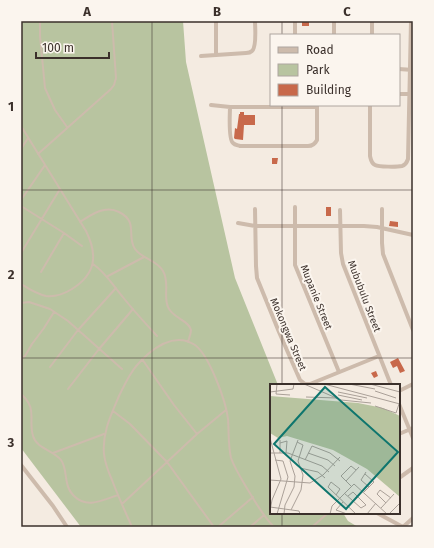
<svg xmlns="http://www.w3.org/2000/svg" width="434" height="548" font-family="'Fira Sans',sans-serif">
  <rect width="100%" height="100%" fill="#f4ebe1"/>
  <!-- green -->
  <path fill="#b8c4a0" d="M21,21H183L186,62L235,278L278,385H271V513H343L348,521L358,527H81L21,448Z"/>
  <!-- building -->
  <path fill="#c8694b" d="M302,21H309V26H302Z
    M240,112H244V115H255V125H244L243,140L235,139L234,138L235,128L237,129L239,114H240Z
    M272,158H278L277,164H272Z
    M326,207H331V216H326Z
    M390,221L398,222V227L389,226Z
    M398,358L405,371L400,373L397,366L393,368L390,362Z
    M376,371L378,376L374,378L371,373Z"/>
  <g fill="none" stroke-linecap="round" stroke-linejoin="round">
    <!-- lane -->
    <path stroke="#cdbbac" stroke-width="2" d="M40,21V36L45,88L55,110L67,127
      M21,126L86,231C98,255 96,274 72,289C64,294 55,297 46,296C36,294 29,289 21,284
      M21,149L28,138
      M38,154L111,89L114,85L116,78L112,21
      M21,200L45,165
      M21,206L64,233L82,246
      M80,222C92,214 105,205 119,212C139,222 126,236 135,249C142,259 157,260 163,271C170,283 163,296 168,307C172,318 189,320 191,330C191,334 189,338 188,342
      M21,253L60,189
      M93,264C106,273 112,284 122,296C133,310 145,323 157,336
      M41,272L64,233
      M108,276L144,257
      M21,303L29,302L50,309L68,321L122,369
      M21,359L25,356L32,344L44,328L54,312
      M142,359L174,405L197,434
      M50,367L78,330L116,288
      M68,389L99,349L133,309
      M21,394C38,409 28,419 33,436C37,449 53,450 61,460C66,467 65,475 67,483C68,488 71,493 74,496C87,509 103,500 118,495
      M113,411L130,424L167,462L214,527
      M53,453L104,434
      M122,504L197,434L226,410
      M132,527C125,511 118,496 112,480C108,471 105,463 104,454C102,433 111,415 119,396C123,388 127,379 132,372C136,365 142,360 148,354C161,343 178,334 195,345C209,355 226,401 228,419C229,432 228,445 231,458C235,469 242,480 248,490C256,503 263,516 274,527
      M218,527L253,497
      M250,527L264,515
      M312,527L328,513"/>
    <!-- street -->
    <path stroke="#cdbbac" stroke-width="4" d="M334,21V35
      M295,35V21
      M372,35V21
      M216,54V21
      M201,56L246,53C248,53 250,53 252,51C257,47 255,27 255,21
      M399,69L413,70
      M399,94H409
      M211,105L230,107H317
      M370,105V156C371,160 371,163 375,165C379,167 397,167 402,166C406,165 407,162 408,159L411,21
      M230,107C230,114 228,139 233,143C235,145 237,145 240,146H308C312,146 315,144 317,140V105
      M295,207V265L339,372
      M255,209L256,266L257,278L279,332L300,380L305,384H310L379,356
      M382,209V243L383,254L413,330
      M340,210L341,253L343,264L391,385
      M238,223L255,226H364L377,227L413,235
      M399,391L413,384
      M399,404L413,438
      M399,434L413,428
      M21,465L53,506L67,527
      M399,478L413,468
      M377,513L403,527
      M403,527L413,518"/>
  </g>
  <!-- grid -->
  <path fill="none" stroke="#3b302b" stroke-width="1" stroke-opacity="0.55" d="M152,21V527M282,21V35M282,105V385M21,190H413M21,358H413M282,513V527"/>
  <g text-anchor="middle" stroke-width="4" stroke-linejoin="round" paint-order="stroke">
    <!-- street labels -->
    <g font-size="10" fill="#3b302b" stroke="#fbf5ee">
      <text transform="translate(365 296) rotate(69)" y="4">Mububulu Street</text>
      <text transform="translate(317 297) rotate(68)" y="4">Mupanie Street</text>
      <text transform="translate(289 334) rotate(67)" y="4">Mokongwa Street</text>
    </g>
  </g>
  <!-- overview -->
  <g transform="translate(270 384)">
    <rect width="130" height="130" fill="#f4ebe1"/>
    <path d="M0,12L88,19L113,24L130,32V113L97,85L63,66L17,52L8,54L0,49Z" fill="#b8c4a0"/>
    <path fill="none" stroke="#aaa098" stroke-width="1" d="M7,0L6,10L20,11M34,0L71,16L101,19M54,0L130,20M79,0L105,5M100,0L130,8M105,7L126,14M0,8L23,5L24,0M68,8L97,14M68,11L92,16M36,13L67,14M105,22L126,29L129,20M0,54L11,95L2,116L0,127M10,59L17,57L16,69M0,69H18L52,82L59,88M10,69V56M38,69L58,76L65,82M5,76L13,77L18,93L7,130M35,76L42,62L60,69L70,77M30,84L48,88L55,94M96,88L91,96L99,103M0,96L40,99L53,91L70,73M76,97L89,83M81,102L71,92L81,82L86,86M94,108L104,98L95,90M74,109L91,124L96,121L83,108L78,112M66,111L70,105L61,98L58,103L86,130M73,118L66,126L77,130M116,119L107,110L110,106L121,114M0,123L29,127L30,130M111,124L124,110M21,126L31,106L33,91L28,77L33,61L27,58M14,130L15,121L24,103L25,92L20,77L28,56M38,130H53M60,130L62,122L84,100L117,130M97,130L106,119M119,130L130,119"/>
    <path fill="#0f766e" fill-opacity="0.15" stroke="#0f766e" stroke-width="2" d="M55,3L128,68L76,125L4,60Z"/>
    <rect width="130" height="130" fill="none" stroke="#3b302b" stroke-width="2"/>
  </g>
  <!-- border -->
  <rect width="434" height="548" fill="none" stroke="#fbf5ee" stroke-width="44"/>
  <!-- legend -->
  <rect x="270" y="34" width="130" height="72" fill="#fbf5ee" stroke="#aea6a0"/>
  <rect x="278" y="47" width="20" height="6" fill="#cdbbac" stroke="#aea6a0"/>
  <text x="306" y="54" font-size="12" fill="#3b302b">Road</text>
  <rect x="278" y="64" width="20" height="12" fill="#b8c4a0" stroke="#aea6a0"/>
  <text x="306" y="74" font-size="12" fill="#3b302b">Park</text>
  <rect x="278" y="84" width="20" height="12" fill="#c8694b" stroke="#aea6a0"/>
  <text x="306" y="94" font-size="12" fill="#3b302b">Building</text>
  <!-- scale -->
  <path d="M36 52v6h73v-6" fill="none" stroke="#3b302b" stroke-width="2"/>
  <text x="42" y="52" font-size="12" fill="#3b302b" stroke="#fbf5ee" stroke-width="3" paint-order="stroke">100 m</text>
  <rect x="22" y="22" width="390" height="504" fill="none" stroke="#3b302b" stroke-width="1.5"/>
  <g font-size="13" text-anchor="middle" font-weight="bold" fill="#3b302b">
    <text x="87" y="16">A</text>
    <text x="217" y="16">B</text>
    <text x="347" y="16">C</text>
    <text x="11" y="111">1</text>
    <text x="11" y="279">2</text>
    <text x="11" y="447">3</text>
  </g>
</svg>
